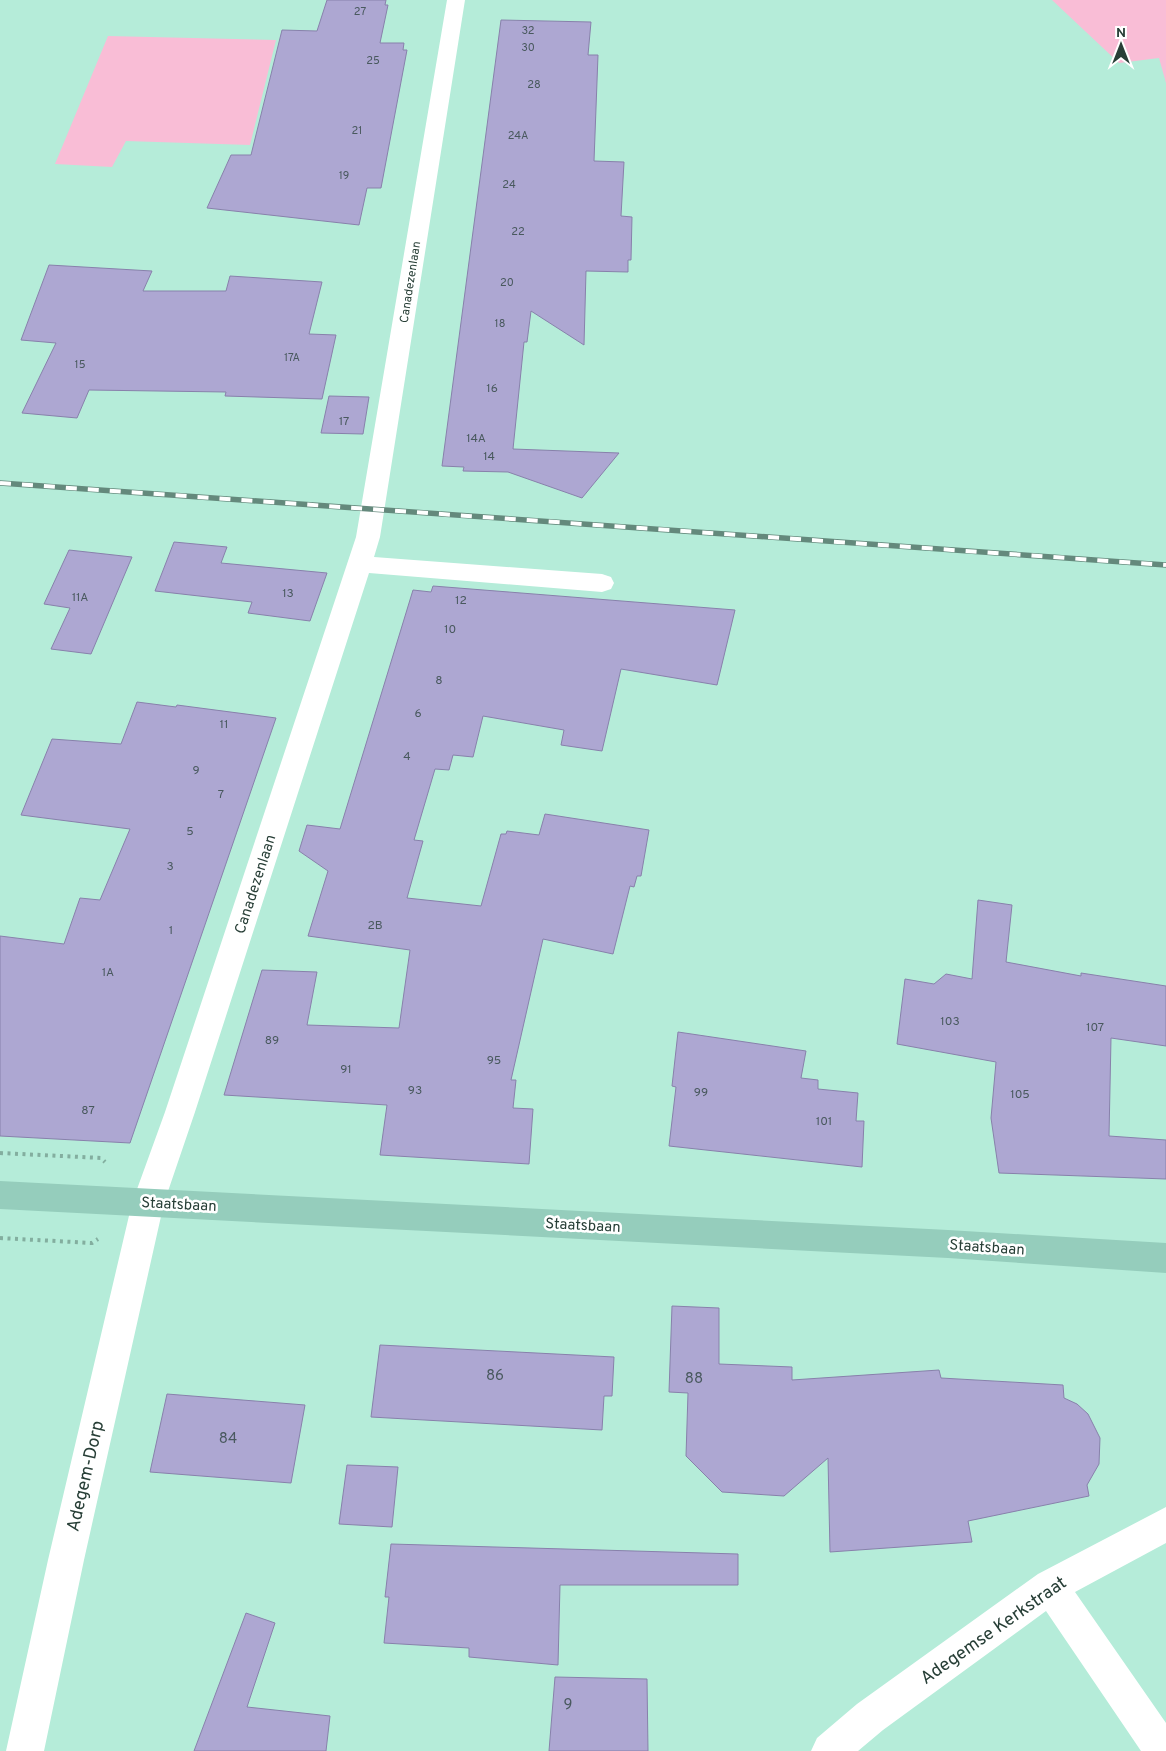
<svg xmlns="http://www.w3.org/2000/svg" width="1166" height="1751" font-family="Overpass,sans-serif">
  <rect width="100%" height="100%" fill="#b5ecd9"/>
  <!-- green -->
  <path fill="#f9bdd6" d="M1052,0H1166V83L1159,58L1119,63Z
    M108,36L276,40L250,145L126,141L112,167L55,164Z"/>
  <!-- building -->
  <path fill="#ada7d2" stroke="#8881ab" d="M327,0H386L385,5H388L380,43H404L403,50H407L381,188H367L359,225L207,208L231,155H251L282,30L317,31Z
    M501,20L591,22L588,55H598L594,161L624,162L621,216L632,217L631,260H628V272L586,271L584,345L531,311L527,342H524L513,449L619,453L582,498L508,472L463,471L464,467L442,466Z
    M49,265L152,271L143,291H226L230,276L322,282L309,334L336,335L322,399L225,396L226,392L89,390L77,418L22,413L56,343L21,340Z
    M329,396L369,397L363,434L321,433Z
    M174,542L227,547L221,563L327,573L310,621L248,613L252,602L155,591Z
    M69,550L132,557L91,654L51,649L70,608L44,604Z
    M433,586L735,610L717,685L621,669L602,751L561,745L564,730L483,716L473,757L453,755L449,770L435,769L414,840L423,841L407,898L481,906L501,834H506L507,831L539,835L545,814L649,830L641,876H637L634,887L630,886L613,954L543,939L511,1080H516L513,1108L533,1109L529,1164L380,1155L387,1105L224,1095L262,970L317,972L307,1025L399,1028L410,950L308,936L328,871L299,851L307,825L340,829L413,590L431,592Z
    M137,702L176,707L177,705L276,718L130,1143L0,1136V936L64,944L80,898L100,900L130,829L21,815L52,739L121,744Z
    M978,900L1012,905L1006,962L1081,976V973L1166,986V1046L1111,1038L1109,1136L1166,1140V1179L999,1173L991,1118L996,1062L897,1044L905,979L934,984L946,974L972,979Z
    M678,1032L806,1051L801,1078L818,1080V1089L858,1093L856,1121H864L862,1167L669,1146L676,1087L672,1086Z
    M672,1306L719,1308V1364L792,1367V1380L939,1370L941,1378L1063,1385L1064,1398L1077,1404L1088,1414L1100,1438L1099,1464L1087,1485L1089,1496L968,1521L972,1542L830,1552L828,1458L784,1496L722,1492L686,1456L688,1393L669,1392Z
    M380,1345L614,1357L612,1396H604L602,1430L371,1417Z
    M167,1394L305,1405L291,1483L150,1472Z
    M347,1465L398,1467L392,1527L339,1524Z
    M391,1544L738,1554V1585H560L558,1665L469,1657V1648L384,1643L389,1597H385Z
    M246,1613L275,1623L247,1707L330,1716L326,1751H194Z
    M555,1677L647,1679L648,1751H549Z"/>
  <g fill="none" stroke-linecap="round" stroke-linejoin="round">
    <!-- path -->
    <path stroke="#83ae9f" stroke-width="4" stroke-dasharray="3 4.5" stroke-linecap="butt" d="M0,1153L101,1158L105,1162
      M0,1238L92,1243L98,1239"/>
    <!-- minor -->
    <path fill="#fff" fill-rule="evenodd" d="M447,0H465L380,537L374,557L602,574L611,577L614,583L611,589L602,592L369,573L195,1112L164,1203L84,1560L44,1751H6L48,1560L132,1203L165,1112L356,537Z
      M1166,1507V1543L1075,1592L1166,1723V1751H1141L1046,1611L883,1730L858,1751H811L817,1738L857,1704L1038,1574Z"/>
    <!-- major -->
    <path fill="#95cdbc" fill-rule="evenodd" d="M0,1181L948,1230L1166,1243V1273L948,1258L0,1209Z"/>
    <!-- rail casing -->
    <g stroke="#64897c" stroke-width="5.5">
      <path id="rail" d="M0,483L1166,565"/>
    </g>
    <!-- rail -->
    <use href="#rail" stroke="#fff" stroke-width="4" stroke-dasharray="11" stroke-linecap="butt"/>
  </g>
  <g text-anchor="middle" stroke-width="5" stroke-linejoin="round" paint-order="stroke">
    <!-- far-number labels -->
    <g font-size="11" fill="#49595e">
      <text x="360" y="15">27</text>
      <text x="528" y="34">32</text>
      <text x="528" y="51">30</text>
      <text x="373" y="64">25</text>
      <text x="534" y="88">28</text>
      <text x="357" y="134">21</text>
      <text x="518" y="139">24A</text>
      <text x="344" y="179">19</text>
      <text x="509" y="188">24</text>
      <text x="518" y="235">22</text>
      <text x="507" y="286">20</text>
      <text x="500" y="327">18</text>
      <text x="292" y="361">17A</text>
      <text x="80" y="368">15</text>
    </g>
    <!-- far-street labels -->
    <g font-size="12" fill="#283f37" stroke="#fff">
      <text transform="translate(410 282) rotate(-81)" y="4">Canadezenlaan</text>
    </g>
    <!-- number labels -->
    <g font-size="12" fill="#49595e">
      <text x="492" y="392">16</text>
      <text x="344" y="425">17</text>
      <text x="476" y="442">14A</text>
      <text x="489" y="460">14</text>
      <text x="288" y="597">13</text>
      <text x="80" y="601">11A</text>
      <text x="461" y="604">12</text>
      <text x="450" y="633">10</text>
      <text x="439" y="684">8</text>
      <text x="418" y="717">6</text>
      <text x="224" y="728">11</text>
      <text x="407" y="760">4</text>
      <text x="196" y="774">9</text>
      <text x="221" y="798">7</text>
      <text x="190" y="835">5</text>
      <text x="170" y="870">3</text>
      <text x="375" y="929">2B</text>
      <text x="171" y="934">1</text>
      <text x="108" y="976">1A</text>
      <text x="950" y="1025">103</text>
      <text x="1095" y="1031">107</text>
      <text x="272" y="1044">89</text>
      <text x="494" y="1064">95</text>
      <text x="346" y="1073">91</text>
      <text x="415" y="1094">93</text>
      <text x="701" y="1096">99</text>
      <text x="1020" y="1098">105</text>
      <text x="88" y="1114">87</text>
      <text x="824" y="1125">101</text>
    </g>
    <!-- street labels -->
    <g font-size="15" fill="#283f37" stroke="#fff">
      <text transform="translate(255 884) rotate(-72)" y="5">Canadezenlaan</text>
      <text transform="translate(179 1204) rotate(3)" y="5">Staatsbaan</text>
      <text transform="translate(583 1225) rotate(3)" y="5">Staatsbaan</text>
      <text transform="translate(987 1247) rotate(4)" y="5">Staatsbaan</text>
    </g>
    <!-- near-number labels -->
    <g font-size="15" fill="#49595e">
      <text x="495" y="1380">86</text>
      <text x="694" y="1383">88</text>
      <text x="228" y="1443">84</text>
      <text x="568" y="1709">9</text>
    </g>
    <!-- near-street labels -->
    <g font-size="18" fill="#283f37" stroke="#fff">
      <text transform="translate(85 1476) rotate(-77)" y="6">Adegem-Dorp</text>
      <text transform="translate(993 1630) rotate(-35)" y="6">Adegemse Kerkstraat</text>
    </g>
  </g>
  <!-- north arrow -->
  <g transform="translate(1121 45)" stroke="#ffffff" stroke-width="4" paint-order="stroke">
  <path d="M0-4L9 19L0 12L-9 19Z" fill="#283f37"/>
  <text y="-8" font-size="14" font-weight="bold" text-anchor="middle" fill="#283f37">N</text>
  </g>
</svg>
